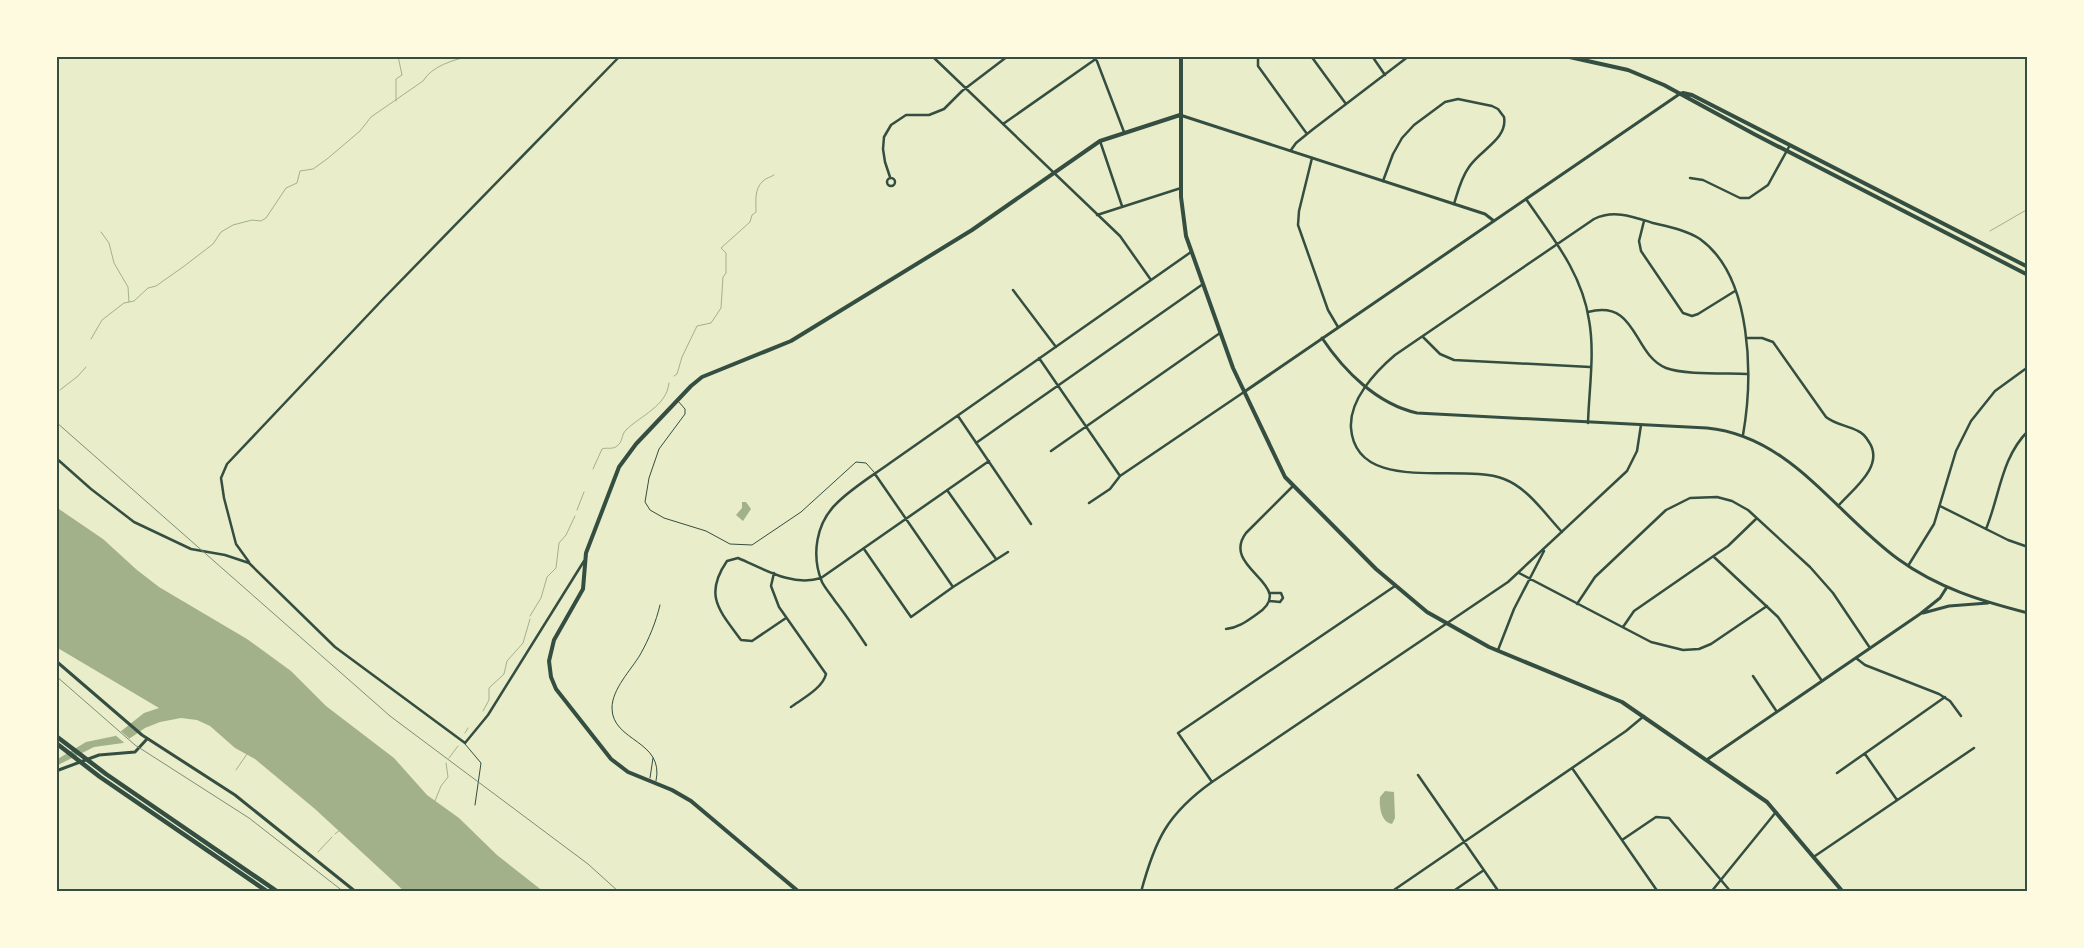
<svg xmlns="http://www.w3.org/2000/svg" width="2084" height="948" font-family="Barlow,sans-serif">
  <rect width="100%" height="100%" fill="#e9edc9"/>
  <!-- water -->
  <path fill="#a3b18a" d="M742,502H746L751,509L743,521L736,515L742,508Z
    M56,507L103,539L137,570L159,587L247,639L291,671L326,706L394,758L427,795L459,818L497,855L544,892H405L315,809L255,759L235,748L210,726L197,720L181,718L160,722L145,728L123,743L94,747L56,766V760L86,742L115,736L144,713L159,708L56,647Z
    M1385,791L1394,792L1395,818L1392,824C1381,822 1379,807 1380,797Z"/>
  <!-- pier -->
  <path fill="#e9edc9" d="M118,729L124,734L132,741L126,744L121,740L114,734Z"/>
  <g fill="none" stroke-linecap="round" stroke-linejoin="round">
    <!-- stream -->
    <path stroke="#a3b18a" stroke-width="1" d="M396,101V79L402,75L398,56
      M1990,231L2028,209
      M101,232L109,243L114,263L128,287L129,302
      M91,339L102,320L124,303L134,301L148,288L156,286L183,267L213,244L221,232L233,225L252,220L261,221L266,218L286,188L297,183L300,171L313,169L327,159L360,131L371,117L423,81C432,66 453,60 470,56
      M674,376L677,374L682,357L697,326L711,323L721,308L723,277L726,273V253L721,248L750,222L752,215L756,212C756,202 754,189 763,181C766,178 771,177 774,175
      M60,390L78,376L86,367
      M593,469L602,449C607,447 612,450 617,446C623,442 621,435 626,430C640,416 667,406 669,383
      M577,510L584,492
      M530,616L541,598L547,577L556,568L559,543L566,535L575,516
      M483,711L489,700V688L504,674L507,661L523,643L530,619
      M465,733L468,728
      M449,758L458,746
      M236,770L247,754
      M435,801L441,786L448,777L446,763
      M335,834L340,830
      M318,852L332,837"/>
    <!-- service -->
    <path stroke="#344e41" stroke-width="1" d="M678,401L685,409V414L659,449L649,478L645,502L650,510L664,518L706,531L730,544L752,545L801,512L856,462L866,463L874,472
      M465,744L481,763L475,805
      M650,778L653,758
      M656,781C665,740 612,742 612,708C612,689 631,670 640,655C649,639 656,622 660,605"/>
    <!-- minor -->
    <path stroke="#344e41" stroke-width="2.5" d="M932,56L1120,236L1151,280
      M1095,56L1124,132
      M1258,56V66L1307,134
      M1311,56L1346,104
      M1372,56L1385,75
      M1003,124L1100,56
      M1100,141L1122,206
      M1291,150L1296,143L1312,130L1409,56
      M1312,158L1299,211L1298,225L1328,310L1338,327
      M890,177L885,162L883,149L884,137L891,125L906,115H929L944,109L962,91L1008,56
      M887 182a4 4 0 1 1 8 0a4 4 0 1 1-8 0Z
      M1690,178L1703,180L1740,198H1749L1768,185L1790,145
      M1383,181L1393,154L1402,138L1414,125L1445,102L1458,99L1492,106L1498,109L1504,117C1508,139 1480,150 1469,167C1461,178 1458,191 1454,204
      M1526,199C1552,237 1582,273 1589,320C1595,353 1589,389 1588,423
      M1097,215L1181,188
      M1644,221L1639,241L1641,251L1683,313L1692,316L1698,314L1735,291
      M1013,290L1056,347
      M1588,312C1638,299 1632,354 1666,368C1684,375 1727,373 1747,374
      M1423,337L1440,354L1454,360L1590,367
      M1747,338H1762L1773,342L1826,417C1836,425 1847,425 1858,431C1863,433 1866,437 1869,442C1885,466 1853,489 1838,506
      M1039,358L1120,476
      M958,416L1031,524
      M976,443L1203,284
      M1051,451L1220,333
      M56,458L91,489L134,522L191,549L225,555L249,563L335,647L465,743L488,715L584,561
      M875,474L953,587
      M947,490L996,559
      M1089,503L1110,489L1120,476L1244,392
      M1940,506L2008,540L2028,547
      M1986,529C2000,495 2001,458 2028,431
      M1562,532C1545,514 1528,488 1504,479C1462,462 1356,496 1351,428C1349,400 1375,372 1395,355L1594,219C1614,209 1634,217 1653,223C1669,227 1686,230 1700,239C1753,277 1753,378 1743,435
      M864,549L911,617L953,587L1008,552
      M1714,557L1778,617L1822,681
      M249,562L236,544L224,498L221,478L227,464L384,298L620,56
      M1908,566L1934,524L1956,451L1971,421L1995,391L2028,367
      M774,573L771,586L779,607L826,674C823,688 802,699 791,707
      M1519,573L1651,642L1683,650L1699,649L1711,644L1767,606
      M1269,601L1280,602L1283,598L1281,593H1269
      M1577,604L1595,577L1666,510L1690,498L1717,497L1732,501L1748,510L1810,567L1833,593L1870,648
      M786,618L752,641L741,640C720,611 703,596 727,561L738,558C764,569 792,587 821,578L989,461
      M1623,627L1634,611L1728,546L1757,518
      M1226,629C1238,628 1247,621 1257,614C1300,585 1219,569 1246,533L1293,486
      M866,645C856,630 846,615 835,601C831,595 825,588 822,582C811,555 816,523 837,503C852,488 872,476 890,463L1191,252
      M1498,650L1514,609L1544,551
      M1856,658L1865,665L1939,694L1950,701L1961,716
      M1753,676L1777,712
      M1865,754L1897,800
      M1572,768L1658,892
      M1837,773L1945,697
      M1418,775L1499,892
      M1212,782L1178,733L1395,586
      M1622,840L1656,817L1669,818L1731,892
      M1815,856L1974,748
      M1141,892C1155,840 1167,814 1212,782L1508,582L1627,471L1637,451L1641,425
      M1391,892L1626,731L1644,716
      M1452,892L1484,870
      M1711,892L1776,812"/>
    <!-- tertiary -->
    <path stroke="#344e41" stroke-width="3" d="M1180,115L1485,214L1494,221
      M1322,338C1344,371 1377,404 1417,413L1707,428C1790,436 1835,513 1898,559C1938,588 1981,601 2028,613
      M1244,392L1681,93
      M1923,613L1949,606L1988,603
      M56,661L142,735L235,795L356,892
      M1708,759L1920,614L1940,598L1947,587
      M56,771L99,755L135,752L147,739"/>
    <!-- secondary -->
    <path stroke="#344e41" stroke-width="4" d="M1181,56V197L1186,236L1233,368L1285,477L1376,569L1427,612L1489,647L1622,702L1767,802L1843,892
      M799,892L691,801L672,790L628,772L611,759L556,689L551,677L549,661L554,640L583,589L586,553L619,467L636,444L691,386L702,377L791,341L972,230L1100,141L1180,115"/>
    <!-- primary -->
    <path stroke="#344e41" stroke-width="4" d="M1565,56L1628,70L1664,85L1754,134L2028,275
      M1683,93L1692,95L2028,267"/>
    <!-- motorway -->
    <path stroke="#344e41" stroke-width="4.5" d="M56,736L106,774L278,892
      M56,743L100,777L268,892"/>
    <!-- rail -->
    <path stroke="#7c8e77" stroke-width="1" d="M56,422L390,716L588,864L619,892
      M56,676L135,745L249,818L344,892"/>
  </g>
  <!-- border -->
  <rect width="2084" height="948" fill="none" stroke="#fefae0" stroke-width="115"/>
  <rect x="58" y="58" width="1968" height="832" fill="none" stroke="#344e41" stroke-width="2"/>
</svg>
